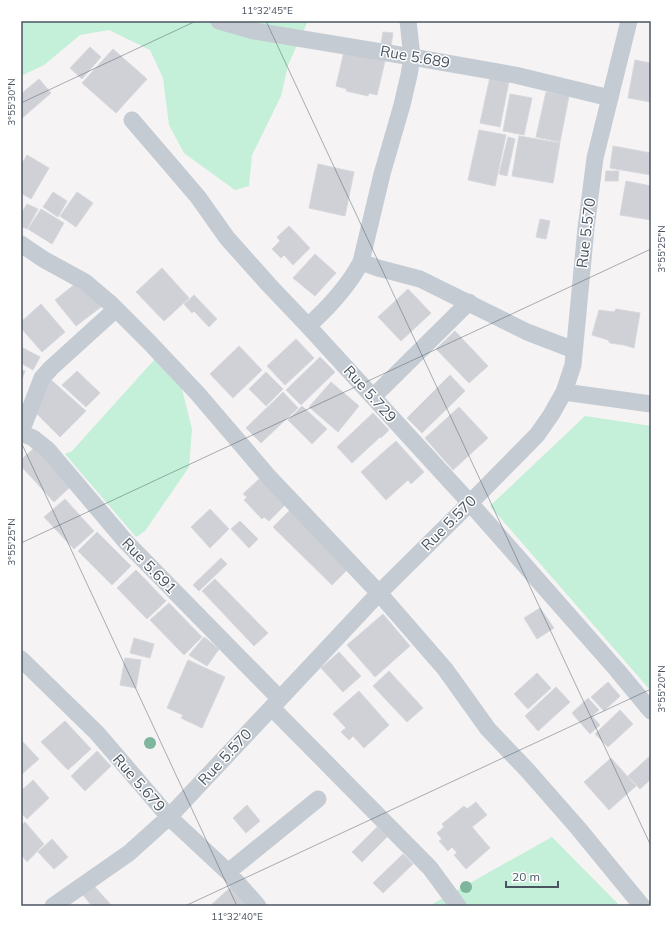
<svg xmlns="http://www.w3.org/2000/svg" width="672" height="927" font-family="Mulish,sans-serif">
  <rect width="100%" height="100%" fill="#f5f3f3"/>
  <!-- green -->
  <path fill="#c4efd8" d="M21,21H307V23L288,65L281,96L252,155L249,186L235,190L184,153L169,125L163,78L150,50L109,30L80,35L44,65L21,76Z
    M155,359L182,389L192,429L189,467L145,531L136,537L65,454L72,451Z
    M585,416L651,426V691L490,506Z
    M552,837L620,906H429Z"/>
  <!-- building -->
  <path fill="#cfd1d7" stroke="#d7d8dd" d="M383,32L393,33L391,46L381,44Z
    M90,47L101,57L82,79L70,68Z
    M113,49L147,79L116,113L82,83Z
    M344,52L385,61L377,95L369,93L368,96L346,91L347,89L336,86Z
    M635,60L651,63V102L628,98Z
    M490,77L509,81L500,127L480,123Z
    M39,79L51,93L21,119V94Z
    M546,92L569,96L560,142L536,137Z
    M510,94L532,98L524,135L503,131Z
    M479,130L506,135L495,186L468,180Z
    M519,136L560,143L553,183L512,176Z
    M508,137L515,139L507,176L499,174Z
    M613,146L651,153V175L610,168Z
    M27,155L49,168L31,199L21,193V165Z
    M318,164L354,172L345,216L309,208Z
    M606,171H619L618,181H605Z
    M626,181L651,186V220L620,215Z
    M53,192L67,201L58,217L43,207Z
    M77,192L93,203L76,227L60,216Z
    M27,204L38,209L27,229L21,226V214Z
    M41,209L64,223L52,244L28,229Z
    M540,219L550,221L546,239L536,237Z
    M289,226L310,248L293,265L284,255L281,258L272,249L280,241L277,237Z
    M315,254L336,273L315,296L293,278Z
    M162,268L189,298L164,321L136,292Z
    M80,280L101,307L76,326L55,300Z
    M408,289L431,313L401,341L378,317Z
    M194,295L217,319L209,327L194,311L192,313L184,304Z
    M41,304L65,332L42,352L21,328V322Z
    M616,309L640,313L634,348L624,345L610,343L608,340L592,335L599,310L614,312Z
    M455,331L488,366L469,383L436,349Z
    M296,339L314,358L285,385L267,366Z
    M239,346L262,370L233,398L210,374Z
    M21,347L40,357L33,370L21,363Z
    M320,357L335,372L301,405L286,390Z
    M21,370L25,371L21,382Z
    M77,371L100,393L86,407L62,385Z
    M266,372L283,389L266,406L249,389Z
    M450,375L465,391L422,433L407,418Z
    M50,379L86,411L60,437L36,413Z
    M331,382L359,406L338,432L309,407Z
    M283,392L298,408L261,443L246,428Z
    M302,406L327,429L312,444L288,420Z
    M459,407L488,438L453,470L425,438Z
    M373,413L389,430L381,438L380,437L352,463L337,447Z
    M396,441L424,472L411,484L408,480L386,500L361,472Z
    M35,447L71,486L54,502L21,466V460Z
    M259,479L287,503L269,521L264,517L262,519L244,500L247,497L243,494Z
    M65,499L94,531L74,549L44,517Z
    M210,509L229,529L210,548L191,527Z
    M291,509L350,567L332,585L273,527Z
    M240,521L258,539L249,548L231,529Z
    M97,532L131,566L112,585L78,551Z
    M221,558L227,564L199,591L193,585Z
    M136,570L166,601L147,619L117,588Z
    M215,579L268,633L254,646L202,591Z
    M169,603L202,637L184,655L150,620Z
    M540,608L554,628L537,639L524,618Z
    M383,614L410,646L375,677L347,645Z
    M204,637L219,649L207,666L189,655Z
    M134,638L154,644L150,658L130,653Z
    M339,652L361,676L343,692L321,668Z
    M125,658L141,660L136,688L120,685Z
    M188,660L225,677L202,728L181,718L183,715L167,708Z
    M389,671L423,708L407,722L373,686Z
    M537,673L551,688L528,709L514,694Z
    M608,682L620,696L604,711L591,697Z
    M556,687L570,702L538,731L525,716Z
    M359,691L389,725L364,748L353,736L349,740L341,732L346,728L333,714Z
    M588,698L599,710L592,716L600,725L590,734L572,713Z
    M620,710L633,724L608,747L595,734Z
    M65,721L91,749L68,770L41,742Z
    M21,740L39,759L21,775Z
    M97,751L111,766L85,791L71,776Z
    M651,755V779L640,789L628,776Z
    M611,758L636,786L609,810L584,782Z
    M33,780L49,798L27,819L21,813V791Z
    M476,802L487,815L472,827L490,848L466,869L454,855L457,853L452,847L448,851L439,841L442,839L437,833L444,827L442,824L464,806L467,809Z
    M247,805L260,821L246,833L233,818Z
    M25,822L44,844L27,862L21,854V826Z
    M377,827L387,837L362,862L352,852Z
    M52,839L68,857L54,869L38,852Z
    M403,854L413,864L383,893L373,883Z
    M233,885L252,906H210Z
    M94,886L112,906H92L83,895Z"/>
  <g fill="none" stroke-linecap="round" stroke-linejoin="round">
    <!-- minor -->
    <path stroke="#c4cbd3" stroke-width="17" d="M219,21L254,31L412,57L515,75L610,98
      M132,120L198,197L227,238L269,285L308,326L470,503L617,670L651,711
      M21,244L43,259L85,282L111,304L149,342L198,394L268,476L379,593L445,669L488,729L528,771L578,828L642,906
      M361,262L382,174L402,105L409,75L412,57L408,21
      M308,326C329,307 348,287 361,262L378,268L420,279L527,332L574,350
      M564,392L651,404
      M373,397L469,302
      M21,432L42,378L51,368L116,309
      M21,433L33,438L48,450L126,542L280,699
      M21,659L97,733L169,817L228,872L258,906
      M272,708L430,868L458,906
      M228,872L318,799
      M53,906L129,853L169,817L379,593L470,503L537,435L551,415L564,392L573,365L586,228L595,158L629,21"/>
  </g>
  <!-- trees -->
  <g fill="#7db59d">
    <circle cx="150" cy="743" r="6"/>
    <circle cx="466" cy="887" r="6"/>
  </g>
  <!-- ticks -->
  <path fill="none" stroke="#4a5460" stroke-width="1" stroke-opacity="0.45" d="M266,21L651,846M21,103L196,21M21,442L237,906M21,543L651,249M185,906L651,689"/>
  <g text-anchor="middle" stroke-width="3" stroke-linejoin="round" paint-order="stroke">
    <!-- street labels -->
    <g font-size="15" fill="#4a5460" stroke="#fff">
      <text transform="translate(415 57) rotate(10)" y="5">Rue 5.689</text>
      <text transform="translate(586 233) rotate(-83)" y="5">Rue 5.570</text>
      <text transform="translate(370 394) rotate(48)" y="5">Rue 5.729</text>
      <text transform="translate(449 523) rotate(-45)" y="5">Rue 5.570</text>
      <text transform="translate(149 566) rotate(46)" y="5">Rue 5.691</text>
      <text transform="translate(225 757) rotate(-47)" y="5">Rue 5.570</text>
      <text transform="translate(139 783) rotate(49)" y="5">Rue 5.679</text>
    </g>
  </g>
  <!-- border -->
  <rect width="672" height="927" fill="none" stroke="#ffffff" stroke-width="44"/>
  <!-- scale -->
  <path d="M506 881v6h52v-6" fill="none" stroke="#4a5460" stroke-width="2"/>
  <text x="512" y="881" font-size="12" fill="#4a5460" stroke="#ffffff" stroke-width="3" paint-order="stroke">20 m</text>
  <rect x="22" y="22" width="628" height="883" fill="none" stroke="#4a5460" stroke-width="1.5"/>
  <g font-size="10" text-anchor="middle" fill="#4a5460">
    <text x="267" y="14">11°32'45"E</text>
    <text transform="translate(11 102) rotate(-90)" y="4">3°55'30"N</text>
    <text transform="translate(661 249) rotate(-90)" y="4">3°55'25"N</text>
    <text transform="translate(11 542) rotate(-90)" y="4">3°55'25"N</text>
    <text transform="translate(661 689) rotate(-90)" y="4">3°55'20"N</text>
    <text x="237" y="920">11°32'40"E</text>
  </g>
</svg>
